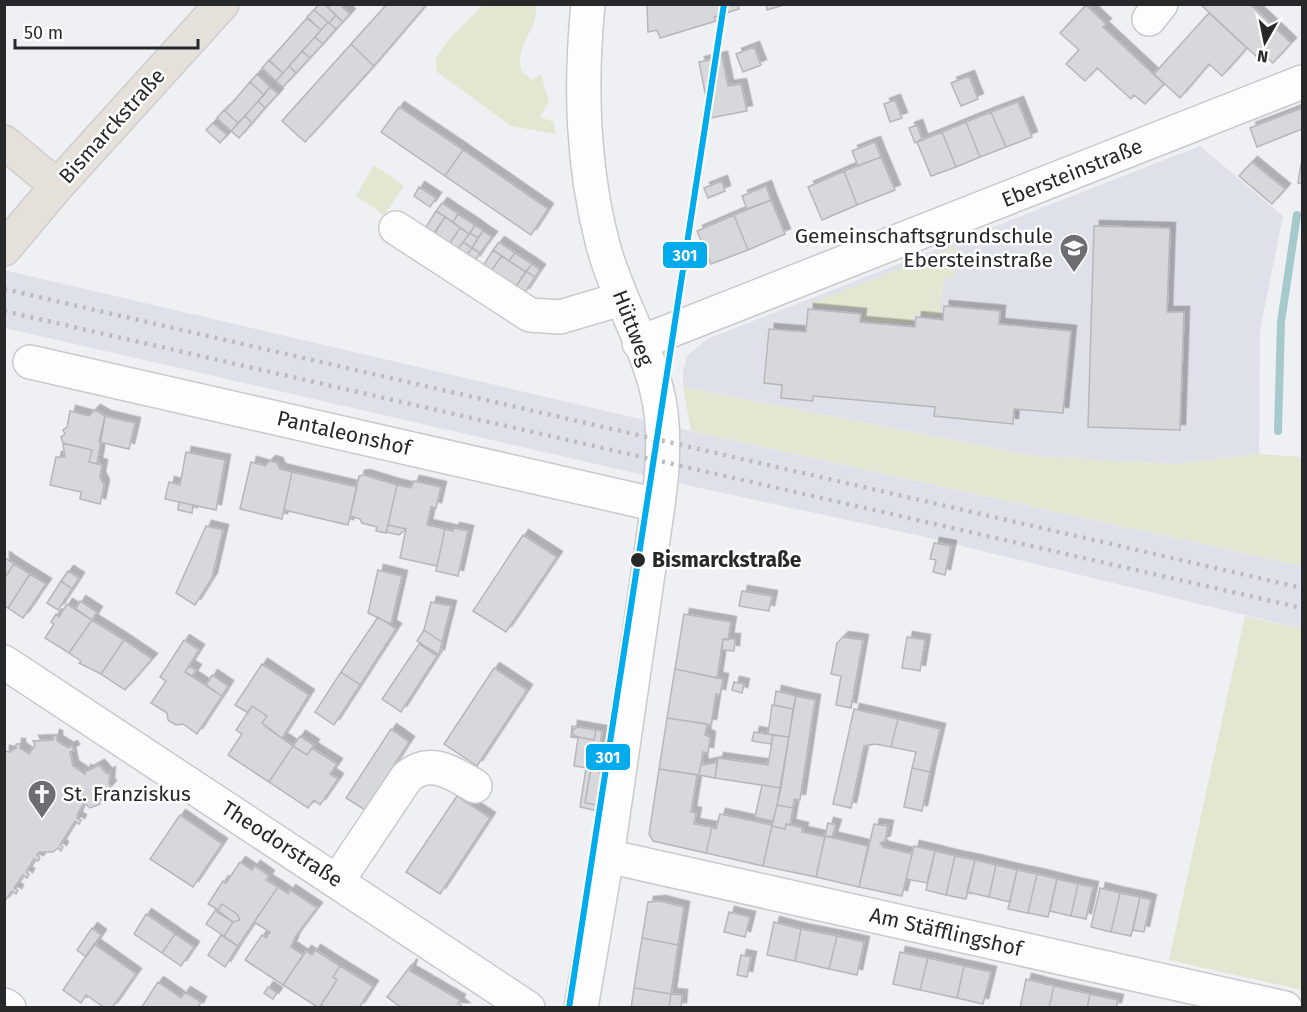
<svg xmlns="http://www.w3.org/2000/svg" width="1307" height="1012" font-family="'Fira Sans',sans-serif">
  <defs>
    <filter id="shadow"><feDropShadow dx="5.5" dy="-5.5" stdDeviation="0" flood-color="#0004"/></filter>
  </defs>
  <rect width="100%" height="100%" fill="#eff0f4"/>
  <!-- built -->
  <path fill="#dfe1ea" d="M1200,146L1283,216L1260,330L1259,454L1176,464L1034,456L683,387V371L687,356L707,339Z
    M4,270L691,431L1302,566V629L925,537L691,486L5,328Z"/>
  <!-- green -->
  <path fill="#e3e7d2" d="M483,5H536C539,32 516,38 521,70L532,80L541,74L549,102L540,117L554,122L555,134L511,126L437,72L435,59L451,37Z
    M374,165L404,186L384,215L356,196Z
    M957,246L954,278H944L940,316L914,314L912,324L863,320V310L807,305Z
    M683,387L1034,456L1176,464L1259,454L1302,457V566L691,431Z
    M1245,616L1302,629V990L1169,960Z"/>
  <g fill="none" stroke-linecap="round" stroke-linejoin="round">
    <!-- stream -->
    <path stroke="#a6cacb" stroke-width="8" d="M1278,431L1281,322L1297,215"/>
  </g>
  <!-- building -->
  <path fill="#d7d8db" stroke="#b7b7ba" stroke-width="1.5" fill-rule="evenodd" filter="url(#shadow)" d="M319,4H324L336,15L329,23L314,10Z
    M331,4H339L350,14L343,22L328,8Z
    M387,4H427L374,66L351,44Z
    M647,4H738L739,9L714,17L716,21L660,38L657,30L648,32Z
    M766,4H787L767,10Z
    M1200,4H1250L1291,43L1273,63L1262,53L1258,58Z
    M1086,5L1106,24L1103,27L1164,84L1145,104L1134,95L1131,99L1097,68L1085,81L1066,64L1079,50L1060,33Z
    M314,10L328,22L321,30L307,17Z
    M1209,13L1247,48L1222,76L1209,64L1180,98L1154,74Z
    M336,15L343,22L336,29L329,23Z
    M307,18L321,30L283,73L269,61Z
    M328,22L336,29L323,44L315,37Z
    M315,37L323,44L310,58L302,51Z
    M351,44L374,66L305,142L282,121Z
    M754,47L761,65L743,72L736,54Z
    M302,51L310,58L296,73L289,66Z
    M722,57L728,86L741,84L747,111L710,118L699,62Z
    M269,60L283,73L276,81L262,68Z
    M289,66L296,73L283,87L276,81Z
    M257,74L270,87L264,95L250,82Z
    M969,76L978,99L961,106L951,83Z
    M250,82L264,95L238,123L225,111Z
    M270,87L278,94L265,108L258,101Z
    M895,100L902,118L890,122L884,104Z
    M258,101L265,108L252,123L245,116Z
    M1018,102L1032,137L1006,147L991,112Z
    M399,107L463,150L445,176L381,132Z
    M1302,108V129L1257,147L1250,128Z
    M224,110L238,123L231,131L217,118Z
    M991,112L1006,147L980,157L966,122Z
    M245,116L252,123L239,138L231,131Z
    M966,122L980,157L956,167L942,132Z
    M213,123L227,135L220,143L206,130Z
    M917,125L922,139L915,143L909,128Z
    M942,132L956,167L931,176L917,142Z
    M875,142L881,157L858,166L852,151Z
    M463,150L548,209L531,235L445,176Z
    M881,157L895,190L857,205L844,171Z
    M1252,162L1285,189L1272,204L1239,176Z
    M1301,164H1302V184L1298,183Z
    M844,171L857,205L822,220L808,187Z
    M722,181L725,191L708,198L704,188Z
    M766,186L771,200L747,209L742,196Z
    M419,187L436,198L430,207L414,196Z
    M771,200L785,234L748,250L734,215Z
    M442,203L458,214L453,222L436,211Z
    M436,211L445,217L434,233L426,227Z
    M458,214L475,225L469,234L453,222Z
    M734,215L748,250L711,264L697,231Z
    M445,217L460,228L450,243L435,233Z
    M475,225L483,231L478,238L470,233Z
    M1094,226L1170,228L1167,312H1184L1180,430L1088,427Z
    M460,228L469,234L458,249L450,243Z
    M483,231L492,237L480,253L472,248Z
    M470,233L478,238L472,248L463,242Z
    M463,242L472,248L467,255L458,249Z
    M499,242L515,253L509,261L493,250Z
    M472,248L480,253L475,261L467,255Z
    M493,250L502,256L491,271L483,266Z
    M515,253L532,264L526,272L509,261Z
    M502,256L526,272L515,288L491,271Z
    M532,264L540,270L535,277L526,271Z
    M526,271L535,277L524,294L515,288Z
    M944,306L1000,311L999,324L1071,331L1063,413L1014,409L1013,424L934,416L935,407L813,396V401L781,398L782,385L764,383L769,329L806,332L808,309L861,314L860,322L915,327L916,317L943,320Z
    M95,410L105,416L97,464L89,462L92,450L63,443L61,437L65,434L63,430L67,427L70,411L89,416Z
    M105,416L135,423L129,449L99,442Z
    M63,443L92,450L89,462L102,465L100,477L104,485L100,504L80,499L81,492L50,485L56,457H65Z
    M186,452L225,460L216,510L165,499L169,482L180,485Z
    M270,461L277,463L280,469L292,472L282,519L240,509L251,462L265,466Z
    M292,472L357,487L348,525L284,510Z
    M364,475L397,485L386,533L376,531L377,527L362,523L360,519L350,516L359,476Z
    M414,481L441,487L436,508L431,507L427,525L445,529L437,566L400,558L406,529L388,525L397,485L411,488Z
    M179,502L193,505L192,513L178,510Z
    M388,525L406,529L399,535L386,532Z
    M206,526L223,530L212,578L195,605L176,593Z
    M454,528L468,531L458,576L436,571L445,529L453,531Z
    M523,535L557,557L506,632L473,611Z
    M934,543L951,546L945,575L933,572L936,560L930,559Z
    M4,557L14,564L4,579Z
    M14,564L30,574L8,608L4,606V579Z
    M378,570L402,576L391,624L368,613Z
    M68,571L79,578L72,589L61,581Z
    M30,574L46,584L23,618L8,608Z
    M61,581L72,589L58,610L47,603Z
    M742,591L772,596L769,611L739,606Z
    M80,601L97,612L92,620L76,609Z
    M431,602L451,606L442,642L424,630Z
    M67,604L92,620L69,653L45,638L54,624L51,622L56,614L59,617Z
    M684,614L731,622L728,640L723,639L717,678L675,669Z
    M378,617L396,629L360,685L341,672Z
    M92,620L124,640L101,674L79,663L81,661L69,653Z
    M424,630L442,642L439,655L417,641Z
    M843,637L863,640L851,708L836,705L841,676L831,674L837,643Z
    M907,637L925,640L920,671L902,668Z
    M723,639H735L734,651L722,650Z
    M124,640L152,659L125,690L101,674Z
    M184,640L199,650L185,672L222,696L197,734L183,724L176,725L168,720L167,713L151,703L166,681L160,677Z
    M419,644L437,656L401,712L382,699Z
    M262,664L309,695L282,738L262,723L267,716L252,706L248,713L235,705Z
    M189,666L196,670L192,676L185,672Z
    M494,668L527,690L477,766L444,744Z
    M675,669L723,679L720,695L716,694L711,725L667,718Z
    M341,672L360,685L334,725L315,712Z
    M212,675L228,686L222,696L206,685Z
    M734,682L744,684L742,693L732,690Z
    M776,691L796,696L793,709L774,705Z
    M796,696L815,700L800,800L794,799L793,808L777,805Z
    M772,705L793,709L789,737L768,734Z
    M252,706L267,716L262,723L270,730L293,746L269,782L228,755L242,734L236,730Z
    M854,709L898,719L891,747L875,744L864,746L851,808L833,804Z
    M667,718L707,724L705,735L710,737L708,753L703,752L699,775L659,769Z
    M898,719L940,729L930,772L912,768L916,752L891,747Z
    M572,726L602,731L598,761L606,762L598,811L580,807L586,768L574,766L578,738L571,737ZM578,727L596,730L594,740L574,736L572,730ZM591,768L598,770L601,774L597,805L585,803Z
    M578,727L596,730L594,740L574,736L572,730Z
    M391,729L409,742L365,810L346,798Z
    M754,732L773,735L771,744L752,741Z
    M54,735L57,736V741L68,748L72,746L74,750L70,752L73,766L85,774V770L88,771L99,765L107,774L110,772L109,784L111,786L98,800L100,804L90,808L84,803L78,813L77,818L81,820L79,824L75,821L60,845L63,847L61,851L58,848L53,852H39L37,855L40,858L38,861L34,859L26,872L29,874L27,878L23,875L14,888L18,890L16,894L12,891L4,902V751L10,752L16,748V744H20V748L29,754L35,745L33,741L53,740Z
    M773,735L789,737L781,788L715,778L718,758L768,765Z
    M300,736L314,745L307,755L293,746Z
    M293,746L307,755L312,748L337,764L330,774L338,779L320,805L314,800L308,808L269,782Z
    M702,759L703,765L717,762L715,778L699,775Z
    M591,768L598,770L601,774L597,805L585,803Z
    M912,768L930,772L922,811L904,807Z
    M659,769L697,775L691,812L696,813L694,824L712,827L706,853L653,841L649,834Z
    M762,785L781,788L773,821L755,817Z
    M457,796L490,818L440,894L406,872Z
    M777,805L793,808L790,825L786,824L785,829L772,826Z
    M720,814L772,825L763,866L706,853L712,827L716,829Z
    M180,815L222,844L193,887L150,859Z
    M828,823L836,825L832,837L825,836Z
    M786,824L803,828L802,832L825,837L816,877L763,866L772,826L785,829Z
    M874,824L888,826L885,841L880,843L883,847L912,854L902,896L859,887Z
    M825,836L868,846L859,887L816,877Z
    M914,846L935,851L927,883L906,879Z
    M935,851L955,856L946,895L926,890Z
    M955,856L975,860L966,899L946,895Z
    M975,860L996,865L989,897L967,892Z
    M240,862L252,870L255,866L269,876L266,880L278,887L238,946L224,936L233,922L240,920L237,914L222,904L218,910L208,904L223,881L226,883Z
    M996,865L1017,870L1010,902L989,897Z
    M1017,870L1037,874L1028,913L1008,909Z
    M1037,874L1057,879L1048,917L1028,913Z
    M1057,879L1078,884L1071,916L1050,911Z
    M1078,884L1093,887L1086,919L1071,916Z
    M278,887L288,894L290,890L317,908L295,937L291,947L303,955L283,985L245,960L262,935L266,938L270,932L254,922Z
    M1100,888L1120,893L1111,932L1091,927Z
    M1120,893L1140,897L1131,936L1111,932Z
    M1140,897L1151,900L1144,932L1133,930Z
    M660,901L684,907L678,945L642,938L648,902Z
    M222,904L237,914L240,920L233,922L217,912Z
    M216,909L233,922L224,936L206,924Z
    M729,912L750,917L745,937L724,932Z
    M146,914L175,934L162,953L134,934Z
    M774,922L801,929L795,961L767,955Z
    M92,928L101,935L86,957L77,950Z
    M801,929L837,936L829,969L795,961Z
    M175,934L194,947L181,966L162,953Z
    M221,935L238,946L225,967L208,955Z
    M837,936L864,942L857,975L829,969Z
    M642,938L678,945L671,994L634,988Z
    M94,944L136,974L112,1008H105L86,995L81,1003L63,990Z
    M315,950L340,966L333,977L337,980L319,1008L283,985L306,951L312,955Z
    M900,952L928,958L920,990L893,984Z
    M741,955L751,957L747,977L737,975Z
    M928,958L964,966L957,998L920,990Z
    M412,964L410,971L460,1000L458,1003L464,1008H402L387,997Z
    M340,966L373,986L359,1008H326L321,1005L337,980L333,977Z
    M964,966L991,972L983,1004L957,998Z
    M1026,979L1054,986L1049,1008H1020Z
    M158,982L181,998L185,992L201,1002L198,1008H141Z
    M1054,986L1090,994L1087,1008H1049Z
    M268,987L277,993L273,999L264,993Z
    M634,988L671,994L669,1008H631Z
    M671,994L682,995L681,1008H669Z
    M1090,994L1118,1000L1116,1008H1087Z"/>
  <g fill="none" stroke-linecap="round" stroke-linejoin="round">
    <!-- minor casing -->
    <g stroke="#cacacd" stroke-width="36">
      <path id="minor" d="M1149,19L1161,4
        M396,228L530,315L560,317L621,299
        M639,343L1302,82
        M30,362L658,505
        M4,662L528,1008
        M607,856L1285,1008
        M338,880L407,777C430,757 453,773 475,786
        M4,1005L9,1008
        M581,1008L607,856L658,505C663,469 666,426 657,391C645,341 616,295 603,245C582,165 580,86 588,4"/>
    </g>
    <!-- major casing -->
    <g stroke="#ceced0" stroke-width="36">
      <path id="major" d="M4,142L57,186
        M4,249L57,186L222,4"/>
    </g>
    <!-- minor -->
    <use href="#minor" stroke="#fdfdfd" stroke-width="33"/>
    <!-- major -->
    <use href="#major" stroke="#e5e0da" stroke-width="33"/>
    <!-- rail -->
    <path stroke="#bbbcbd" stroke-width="4.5" stroke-dasharray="3 6" stroke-linecap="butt" d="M4,289L1302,588
      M4,311L1302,608"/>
    <!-- tram-1 casing -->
    <g stroke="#fff" stroke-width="10">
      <path id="tram-1" d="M569,1008L724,4"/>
    </g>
    <!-- tram-1 -->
    <use href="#tram-1" stroke="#02abec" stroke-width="6"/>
  </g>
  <!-- icons -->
  <defs>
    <g id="school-pin" transform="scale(1.5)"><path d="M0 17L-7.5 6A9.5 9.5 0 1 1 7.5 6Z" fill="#6d6e71" stroke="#fff"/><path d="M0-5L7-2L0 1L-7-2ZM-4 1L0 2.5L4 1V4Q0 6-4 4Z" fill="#fff"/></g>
    <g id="church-pin" transform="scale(1.5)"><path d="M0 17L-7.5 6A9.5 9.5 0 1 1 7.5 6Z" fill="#6d6e71" stroke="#fff"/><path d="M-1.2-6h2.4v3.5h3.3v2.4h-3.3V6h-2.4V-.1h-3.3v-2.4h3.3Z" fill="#fff"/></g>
  </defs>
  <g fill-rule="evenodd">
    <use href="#school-pin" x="1074" y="248"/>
    <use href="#church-pin" x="42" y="794"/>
  </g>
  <!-- markers -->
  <circle fill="#27282a" stroke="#fff" stroke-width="2" cx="638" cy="560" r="8"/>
  <g text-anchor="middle" stroke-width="5" stroke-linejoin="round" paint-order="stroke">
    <!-- street labels -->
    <g font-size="21" fill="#27282a" stroke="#fff">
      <text transform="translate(112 126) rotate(-48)" y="7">Bismarckstraße</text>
      <text transform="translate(1072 173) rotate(-22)" y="7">Ebersteinstraße</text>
      <text transform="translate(633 328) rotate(69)" y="7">Hüttweg</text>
      <text transform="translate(344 433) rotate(13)" y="7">Pantaleonshof</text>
      <text transform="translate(282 844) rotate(33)" y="7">Theodorstraße</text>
      <text transform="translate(946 932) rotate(13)" y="7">Am Stäfflingshof</text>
    </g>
    <!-- poi labels -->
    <g font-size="21" fill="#27282a" stroke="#fff" text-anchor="end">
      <text x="1053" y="243">Gemeinschaftsgrundschule<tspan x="1053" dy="24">Ebersteinstraße</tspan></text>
      <text x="63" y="801" text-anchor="start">St. Franziskus</text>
    </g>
    <!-- stop labels -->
    <g font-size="21" font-weight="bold" fill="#27282a" stroke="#fff" text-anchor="start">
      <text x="652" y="567">Bismarckstraße</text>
    </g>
  </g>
  <g stroke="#fff" stroke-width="2">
    <rect x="662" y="241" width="46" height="28" rx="6" fill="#02abec"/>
    <rect x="585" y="743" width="46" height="28" rx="6" fill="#02abec"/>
  </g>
  <g font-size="16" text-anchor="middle" font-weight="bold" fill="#fff">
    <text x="685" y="261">301</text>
    <text x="608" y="763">301</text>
  </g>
  <!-- border -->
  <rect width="1307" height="1012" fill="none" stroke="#27282a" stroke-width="12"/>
  <!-- north arrow -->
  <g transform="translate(1265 42) rotate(189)" stroke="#ffffff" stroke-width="4.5" paint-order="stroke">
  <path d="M0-4.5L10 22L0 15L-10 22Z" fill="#27282a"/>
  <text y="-9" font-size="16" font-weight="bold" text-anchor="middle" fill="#27282a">N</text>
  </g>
  <!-- scale -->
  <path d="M15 39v9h183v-9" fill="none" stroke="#27282a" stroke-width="3"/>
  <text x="24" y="39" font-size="18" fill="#27282a" stroke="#ffffff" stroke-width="4.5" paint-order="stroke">50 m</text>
</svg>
